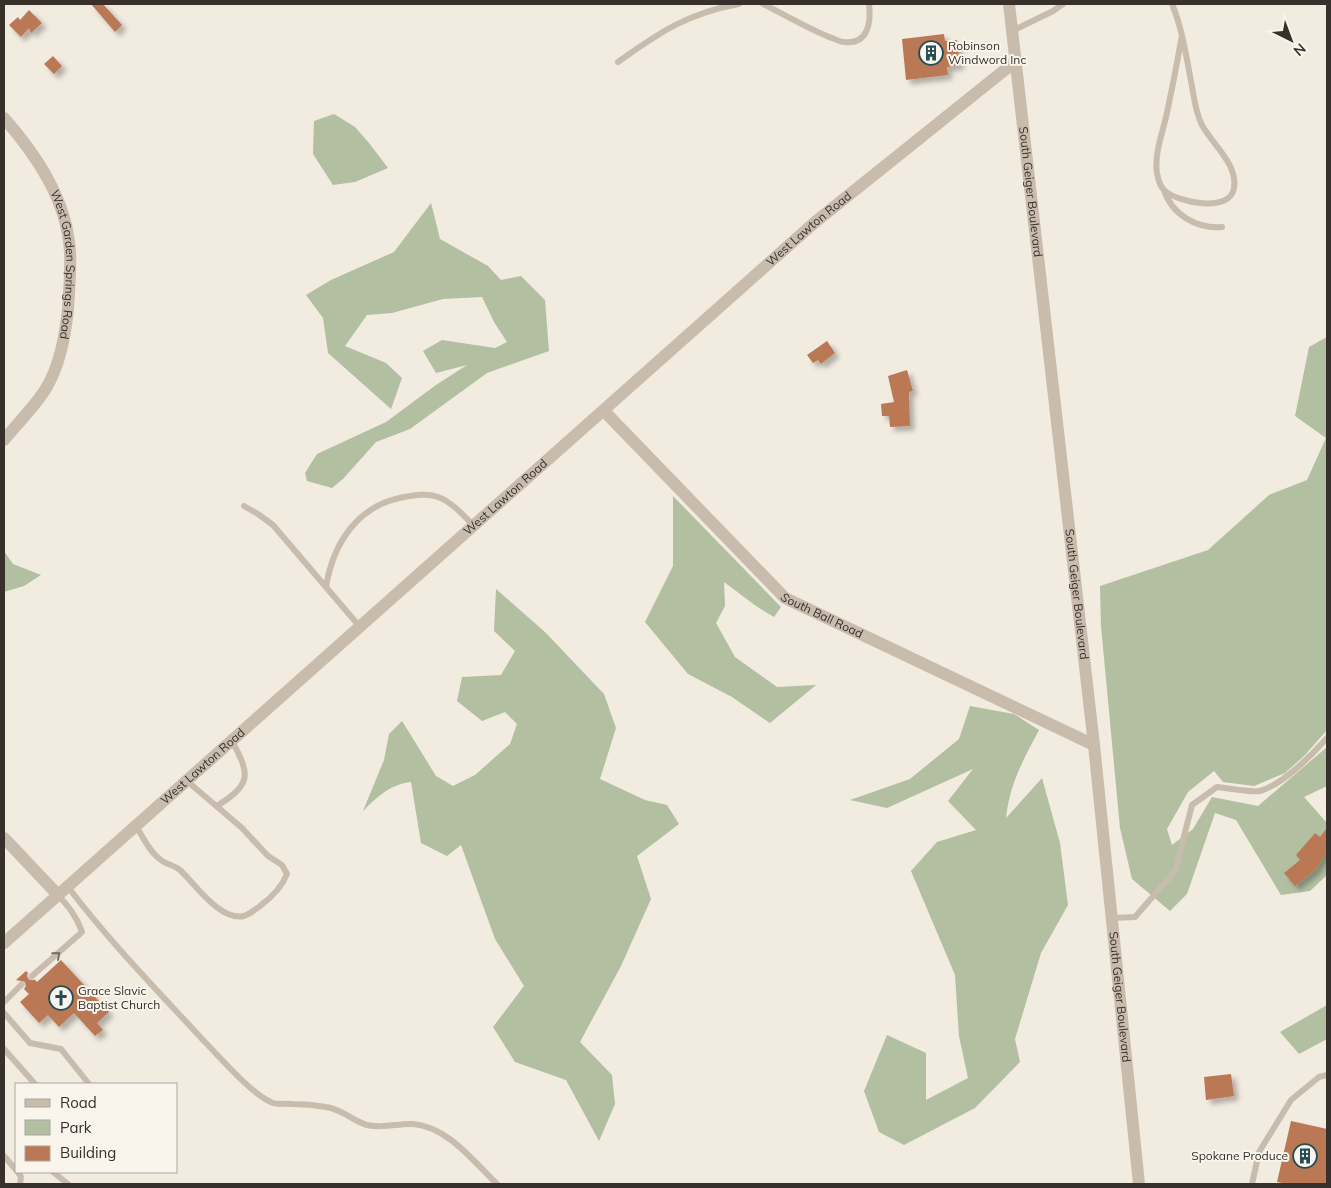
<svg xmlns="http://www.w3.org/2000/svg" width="1331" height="1188" font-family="Mulish,sans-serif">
  <defs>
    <filter id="shadow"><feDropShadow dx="4.5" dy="4.5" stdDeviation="2.5" flood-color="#0004"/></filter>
  </defs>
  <rect width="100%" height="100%" fill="#f1ebe0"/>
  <!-- green -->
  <path fill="#b2bfa1" d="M334,114L355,127L369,143L388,168L355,182L333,185L313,154L314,121Z
    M431,203L440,239L488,266L501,280L521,276L545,300L549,351L487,373L410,429L376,442L343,479L332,488L307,481L305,473L317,454L386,422L436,385L467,365L436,373L423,351L442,340L495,348L507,342L494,322L482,297L443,299L392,313L367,315L345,346L386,363L402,378L391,409L328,353L323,318L306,295L331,280L394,252Z
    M1327,337V730L1305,755L1285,773L1254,786L1223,782L1214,771L1188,792L1167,829L1172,845L1193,829L1212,797L1258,806L1327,747V786L1304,797L1327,823V875L1310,891L1281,895L1236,820L1215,813L1187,894L1170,911L1132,879L1120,828L1101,626L1100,586L1208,550L1269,495L1307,480L1326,438L1295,416L1309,347Z
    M673,496L781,607L774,617L756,606L724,582L725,606L716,623L735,657L777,687L816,685L770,723L732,697L688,674L645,622L673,566Z
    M4,551L13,564L41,575L24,586L4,592Z
    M496,589L546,633L604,694L616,728L600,779L645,800L667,805L679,824L637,856L651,899L621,966L580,1042L612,1075L615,1104L599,1141L566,1080L515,1062L493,1027L524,986L495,939L461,845L447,856L421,843L411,782C391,784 377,797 363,811L384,760L389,734L402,721L436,776L453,786L475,775L510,744L517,724L505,712L482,721L457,701L462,677L501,675L515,651L494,631Z
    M970,706L1014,714L1039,730C1023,761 1010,782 1006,818L1042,778L1060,843L1068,905L1041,953L1015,1039L1020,1062L975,1108L904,1145L879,1132L864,1091L887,1035L926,1053V1100L968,1078L959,1036L955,975L911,871L937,842L976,830L948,801L973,769L887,808L850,800L910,779L959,739Z
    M1327,1005V1039L1299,1054L1280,1032Z"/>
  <!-- building -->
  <path fill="#bb7855" filter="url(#shadow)" d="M91,4H103L122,25L115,32Z
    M29,10L42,23L31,33L29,28L21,37L9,25L18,17L20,20Z
    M944,34L945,41L957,40L960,65L947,67L948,75L906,80L902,39Z
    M53,56L62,66L54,74L44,64Z
    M827,341L835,353L821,364L818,360L813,363L807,355Z
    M907,370L913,391L909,392L910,426L890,427L889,416H882L881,404L894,402L888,376Z
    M1327,828V853L1315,870L1295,886L1284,873L1300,860L1296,855L1315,833L1320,837Z
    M61,960L109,1012L97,1023L103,1030L95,1036L74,1013L59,1027L48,1015L39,1023L20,1002L29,994L24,989L26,986L25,982L16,980L26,971L28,973L27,976L29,980H35L37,982Z
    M1231,1074L1234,1096L1206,1100L1204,1077Z
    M1291,1121L1327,1129V1184H1288L1277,1182Z"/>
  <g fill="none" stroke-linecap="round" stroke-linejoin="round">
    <!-- service -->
    <path stroke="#c8bcad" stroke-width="6" d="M763,4C785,15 807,28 829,37C834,38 839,42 844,42C869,45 871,21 869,4
      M1172,4C1182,28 1186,55 1191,81C1194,96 1195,112 1202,125C1212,144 1238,164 1234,188C1231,213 1177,203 1164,190C1160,186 1158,179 1157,173C1154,156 1162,134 1166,117C1172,90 1177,63 1182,35
      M1012,31L1053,11L1063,4
      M618,62C660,32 688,13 739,4
      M1164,190C1172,215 1197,229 1222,227
      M244,506L258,514L273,525L360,627
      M326,587C333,543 358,505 404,497C415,495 427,493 438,497C452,502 464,516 474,526
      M217,806C251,784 251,776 232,741
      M136,826C143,837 150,853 161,860C167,865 175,865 181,871C196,885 220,921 244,916C250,914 255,910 260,906C272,897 282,887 287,874L282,865L268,856L242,828L187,781
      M68,887C109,941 157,990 203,1040C220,1057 252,1095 273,1103C279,1105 286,1103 292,1104C303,1104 315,1105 326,1107C342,1109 353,1121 367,1125C383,1129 399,1123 413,1124C448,1127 473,1161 497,1184
      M1111,918L1135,917L1175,871L1192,805L1217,787C1226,788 1252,793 1260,791C1282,785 1312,755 1327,738
      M32,976L82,932C77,917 69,907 58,895
      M4,1002L21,985
      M4,1013L30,1043L61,1049L89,1084
      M4,1049L35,1084
      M4,1156L16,1170
      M18,1172L21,1177L20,1184
      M53,1172L68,1184
      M1252,1184L1259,1152L1291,1100L1319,1077L1327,1075"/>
    <!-- minor -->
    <g stroke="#c8bcad" stroke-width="12">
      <path id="s1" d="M4,118C37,156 67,200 70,252C71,271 69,290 68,309C65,336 60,366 45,390C35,406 16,425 4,440"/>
      <path id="s2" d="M604,411L785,598L1094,745"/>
      <path d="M4,838L58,895"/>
    </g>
    <!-- tertiary -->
    <g stroke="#c8bcad" stroke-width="12">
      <path id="s3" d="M1009,4L1094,745L1139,1184"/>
      <path id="s4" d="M4,943L814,223L1016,61"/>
    </g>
  </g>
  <!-- one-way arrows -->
  <defs><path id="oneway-chevron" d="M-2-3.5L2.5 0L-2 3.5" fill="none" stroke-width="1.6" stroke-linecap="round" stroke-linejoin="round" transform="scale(1.25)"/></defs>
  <use stroke="#786f66" href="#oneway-chevron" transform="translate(57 955) rotate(-41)"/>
  <!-- icons -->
  <defs>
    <g id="building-ring" transform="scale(1.25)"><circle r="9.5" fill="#f9f5ed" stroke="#244d55" stroke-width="1.5"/><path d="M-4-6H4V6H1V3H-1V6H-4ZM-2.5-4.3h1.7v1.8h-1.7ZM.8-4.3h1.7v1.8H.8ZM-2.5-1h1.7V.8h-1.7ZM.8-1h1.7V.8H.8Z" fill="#244d55"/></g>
    <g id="church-ring" transform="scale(1.25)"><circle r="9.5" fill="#f9f5ed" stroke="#244d55" stroke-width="1.5"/><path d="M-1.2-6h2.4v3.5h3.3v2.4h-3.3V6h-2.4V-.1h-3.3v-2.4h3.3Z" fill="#244d55"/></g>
  </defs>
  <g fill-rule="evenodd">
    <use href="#building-ring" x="931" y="53"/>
    <use href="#church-ring" x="61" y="998"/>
    <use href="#building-ring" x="1305" y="1156"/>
  </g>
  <g text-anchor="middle" stroke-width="4" stroke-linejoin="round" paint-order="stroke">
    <!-- poi labels -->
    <g font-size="12" fill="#37302b" stroke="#f9f5ed" text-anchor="start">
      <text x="948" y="50">Robinson<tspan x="948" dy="14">Windword Inc</tspan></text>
      <text x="78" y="995">Grace Slavic<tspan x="78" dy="14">Baptist Church</tspan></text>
      <text x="1288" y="1160" text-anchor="end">Spokane Produce</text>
    </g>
    <!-- street labels -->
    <g font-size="12" fill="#37302b" stroke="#f9f5ed">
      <text dy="4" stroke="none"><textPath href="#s3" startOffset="189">South Geiger Boulevard</textPath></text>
      <text dy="4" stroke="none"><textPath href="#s4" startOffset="1076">West Lawton Road</textPath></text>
      <text dy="4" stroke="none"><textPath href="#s1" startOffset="164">West Garden Springs Road</textPath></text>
      <text dy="4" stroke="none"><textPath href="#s4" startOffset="671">West Lawton Road</textPath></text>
      <text dy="4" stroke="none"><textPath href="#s3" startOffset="594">South Geiger Boulevard</textPath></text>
      <text dy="4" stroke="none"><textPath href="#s2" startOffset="301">South Ball Road</textPath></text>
      <text dy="4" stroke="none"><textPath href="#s4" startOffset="266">West Lawton Road</textPath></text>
      <text dy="4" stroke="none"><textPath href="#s3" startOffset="999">South Geiger Boulevard</textPath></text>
    </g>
  </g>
  <!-- border -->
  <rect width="1331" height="1188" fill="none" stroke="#37302b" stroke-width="10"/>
  <!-- legend -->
  <rect x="15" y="1083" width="162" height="90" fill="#f9f5ed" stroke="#aba69f"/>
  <rect x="25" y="1099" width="25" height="8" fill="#c8bcad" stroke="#aba69f"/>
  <text x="60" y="1108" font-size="15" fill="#37302b">Road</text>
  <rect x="25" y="1120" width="25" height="15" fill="#b2bfa1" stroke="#aba69f"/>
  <text x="60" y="1133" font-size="15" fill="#37302b">Park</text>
  <rect x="25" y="1146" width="25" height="15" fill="#bb7855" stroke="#aba69f"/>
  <text x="60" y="1158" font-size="15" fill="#37302b">Building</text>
  <!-- north arrow -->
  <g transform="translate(1291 40) rotate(138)" stroke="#f9f5ed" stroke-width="4" paint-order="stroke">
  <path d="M0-4L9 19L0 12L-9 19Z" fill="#37302b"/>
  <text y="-8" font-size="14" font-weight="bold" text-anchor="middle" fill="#37302b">N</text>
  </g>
</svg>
